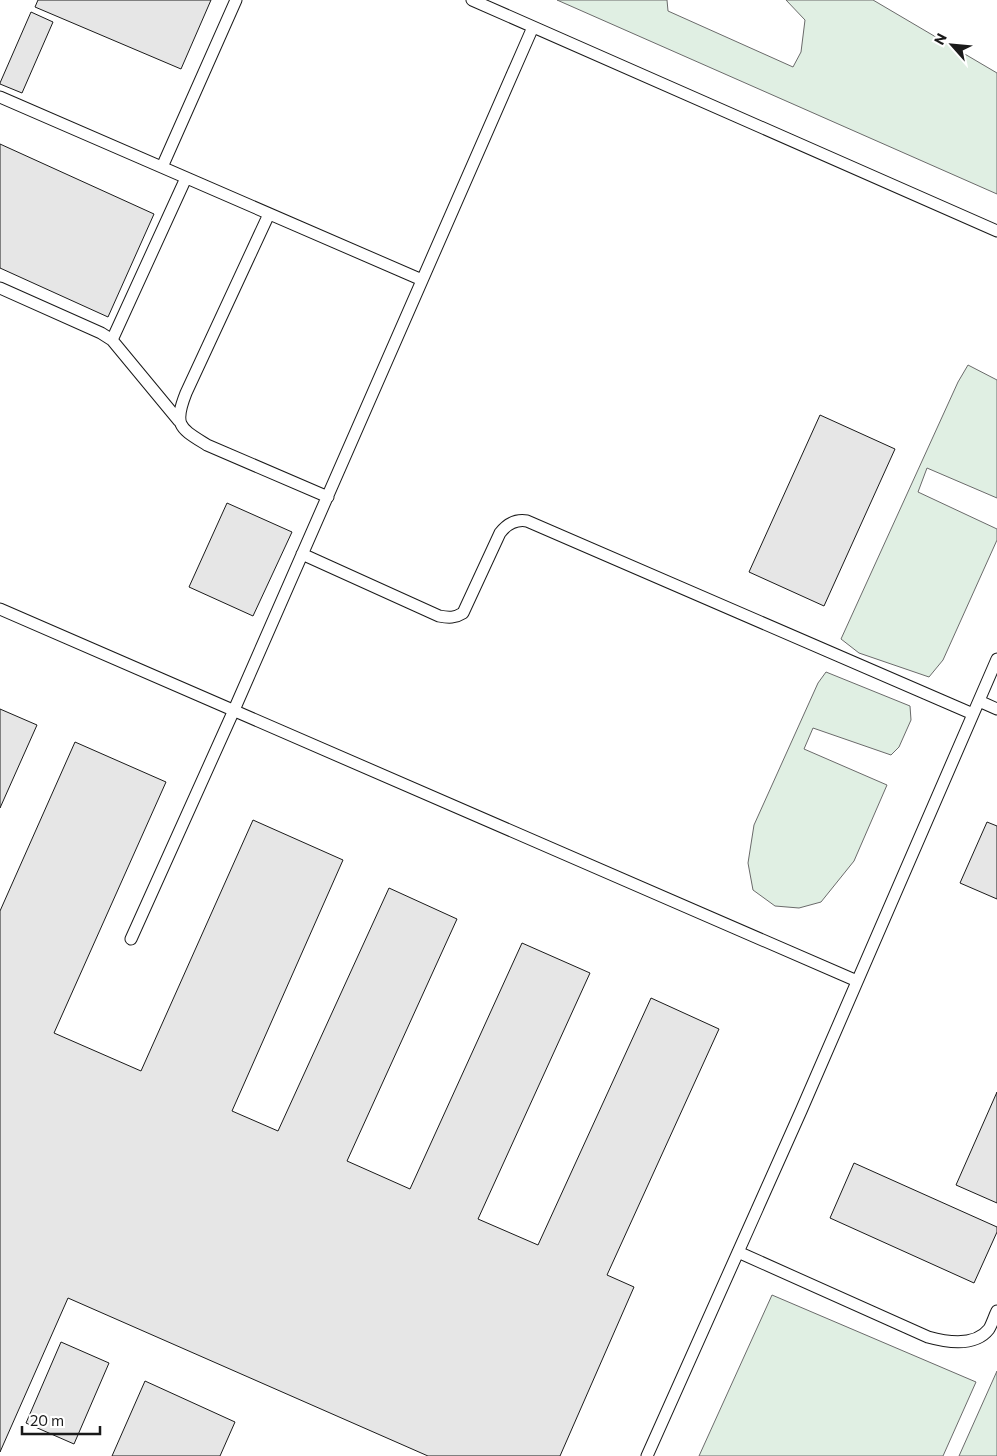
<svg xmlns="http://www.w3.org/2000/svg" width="997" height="1456" font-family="Commissioner,sans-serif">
  <rect width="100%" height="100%" fill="#fff"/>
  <!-- green -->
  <path fill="#e0efe3" stroke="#6a6a6a" d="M557,0H667L668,11L793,67L801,52L805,20L786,0H873L997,73V194Z
    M968,365L997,380V498L927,468L918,492L997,529V540L943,660L929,677L859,653L841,639L958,382Z
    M826,672L910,706L911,720L899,747L891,755L813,728L804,749L887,785L854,861L821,902L799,908L775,906L753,890L748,863L754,825L818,683Z
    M772,1295L976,1382L943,1456H699Z
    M997,1371V1456H959Z"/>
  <!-- building -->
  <path fill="#e6e6e6" stroke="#1a1a1a" d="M38,0H211L181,69L35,7Z
    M31,12L53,22L22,93L0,84V83Z
    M0,144L154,214L108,317L0,268Z
    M820,415L895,449L824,606L749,572Z
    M227,503L292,532L253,616L189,587Z
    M0,709L37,725L0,808Z
    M75,742L166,782L54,1033L141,1071L253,820L343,860L232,1111L278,1131L389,888L457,919L347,1161L410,1189L522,943L590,973L478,1219L538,1245L651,998L719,1029L607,1275L634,1287L560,1456H428L68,1298L0,1452V911Z
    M987,822L997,826V899L960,883Z
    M997,1092V1203L956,1185Z
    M854,1163L997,1227V1232L974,1283L830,1218Z
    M61,1342L109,1363L74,1444L26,1423Z
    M145,1381L235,1422L220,1456H112Z"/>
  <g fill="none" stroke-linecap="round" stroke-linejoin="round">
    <!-- service casing -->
    <g stroke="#1a1a1a" stroke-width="13">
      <path id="service" d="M472,0L997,231
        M0,97L422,280
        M162,167L236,0
        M269,214L186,393C173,426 180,428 207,445L328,497
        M0,288L101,333L112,340L179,421
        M112,340L186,178
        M302,554L439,616C449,618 455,618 463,613L500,533C507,524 515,519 527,521L973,714
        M0,609L857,981
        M979,701L997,709
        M131,939L234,710L533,27
        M738,1252L928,1337C946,1342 975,1347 989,1329C992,1324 994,1317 997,1311
        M647,1456L801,1111L997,659"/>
    </g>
    <!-- service -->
    <use href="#service" stroke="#fff" stroke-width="11"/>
  </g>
  <!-- north arrow -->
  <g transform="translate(952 45) rotate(297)" stroke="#ffffff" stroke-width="4" paint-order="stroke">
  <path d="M0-4L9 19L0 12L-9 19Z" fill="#1a1a1a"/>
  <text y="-8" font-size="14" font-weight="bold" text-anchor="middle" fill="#1a1a1a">N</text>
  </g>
  <!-- scale -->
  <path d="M22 1426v8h78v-8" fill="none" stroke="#1a1a1a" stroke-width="2.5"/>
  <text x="30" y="1426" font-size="15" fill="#1a1a1a" stroke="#ffffff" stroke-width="4" paint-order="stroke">20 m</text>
</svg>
